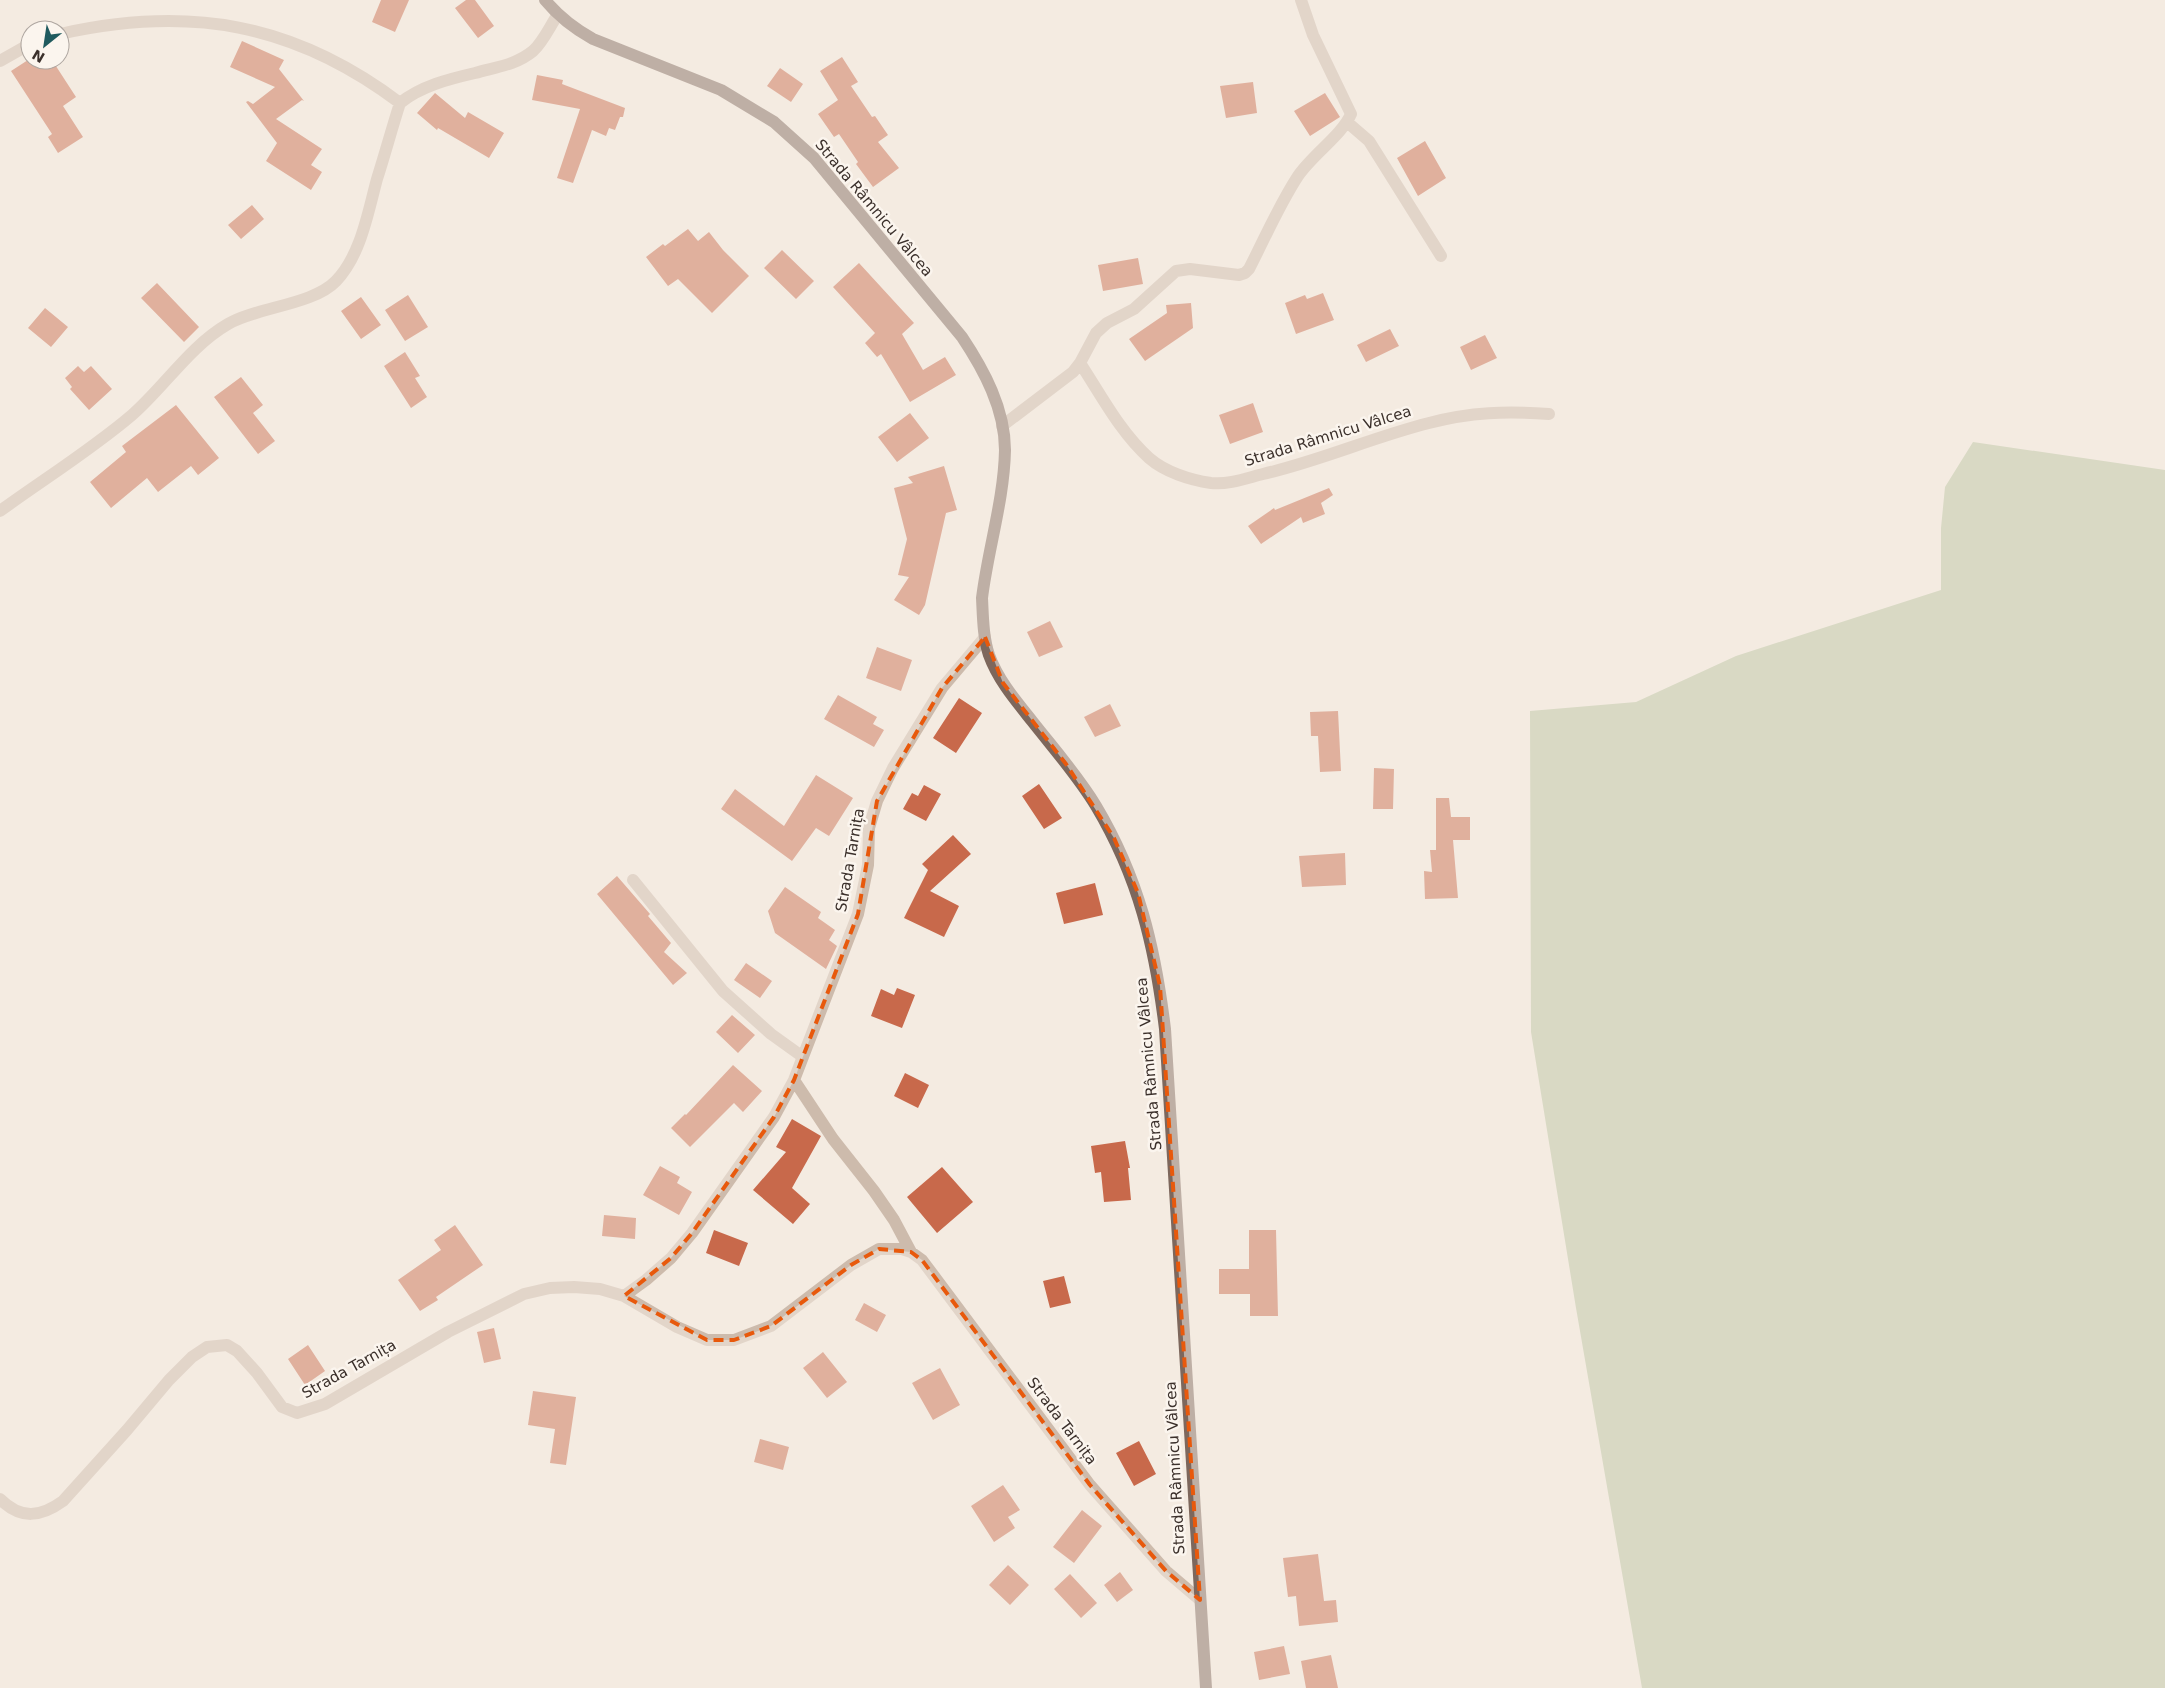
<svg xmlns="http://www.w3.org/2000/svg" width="2165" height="1688" font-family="'DejaVu Sans',sans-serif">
  <rect width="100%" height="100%" fill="#f4ebe1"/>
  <!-- green -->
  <path fill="#b8c4a0" d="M1973,442L2165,470V1688H1642L1576,1308L1531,1032L1530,711L1636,702L1736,656L1941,590V528L1945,487Z"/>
  <!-- building -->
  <path fill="#c8694b" d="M381,0H409L395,32L372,22Z
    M466,0H475L494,26L478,38L455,8Z
    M242,41L284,60L279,69L304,101L302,100L276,119L322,149L311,165L322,172L311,190L266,161L277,143L246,102L248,101L253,104L275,87L230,67Z
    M842,57L858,82L851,86L872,117L875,116L888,135L878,142L899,168L873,187L856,164L858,162L839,134L834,137L818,114L838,100L820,71Z
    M28,60H52L76,97L63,106L83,137L58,153L48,137L52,134L11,71Z
    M780,68L803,84L791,102L767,86Z
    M537,75L563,80L562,84L625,108L623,117H620L615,130L609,128L606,136L592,130L573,183L557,178L580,109L532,100Z
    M1253,82L1257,113L1226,118L1220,86Z
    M435,93L465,118L468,112L504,133L489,158L438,128L437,130L417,113Z
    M1325,93L1340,117L1310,136L1294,111Z
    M1425,141L1446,178L1418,196L1397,158Z
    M252,205L264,219L241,239L228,225Z
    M688,229L698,241L709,232L723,250L749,276L712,313L678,279L668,286L646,257L663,244L665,246Z
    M782,250L814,281L796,299L764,268Z
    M1138,258L1143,284L1103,291L1098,265Z
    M859,263L914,323L902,334L923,370L945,357L956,375L910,402L881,354L877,357L865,343L875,333L833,287Z
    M157,283L199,327L184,342L141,298Z
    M1323,293L1334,320L1296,334L1285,303L1305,295L1307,299Z
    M408,295L428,327L405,341L385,310Z
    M361,297L381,325L361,339L341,311Z
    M1191,303L1193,328L1145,361L1129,339L1167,313L1166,305Z
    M45,308L68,327L51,347L28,328Z
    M1390,329L1399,346L1366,362L1357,345Z
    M1485,335L1497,358L1471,370L1460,347Z
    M405,352L420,376L415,378L427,397L411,408L384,366Z
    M78,366L84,372L91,366L112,389L89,410L70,389L72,387L65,378Z
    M241,377L263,405L253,413L275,441L258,454L214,397Z
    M1253,403L1263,432L1230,444L1219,415Z
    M176,405L219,458L198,475L191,466L158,492L147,478L111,508L90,482L126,452L122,446Z
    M910,413L929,438L897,462L878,437Z
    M944,466L957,510L946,513L925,605L919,615L894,600L909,577L898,575L907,539L894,488L913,483L908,477Z
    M1329,488L1333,495L1321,503L1325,514L1303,523L1301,517L1261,544L1248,526L1274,508L1275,510Z
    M1050,621L1063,647L1039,657L1027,632Z
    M877,647L912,660L901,691L866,678Z
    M838,695L877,717L873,724L884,730L874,747L824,719Z
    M959,698L982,713L956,753L933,738Z
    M1110,704L1121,726L1095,737L1084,717Z
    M1338,711L1341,771L1320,772L1318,736H1311L1310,712Z
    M1374,768L1394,769L1393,809H1373Z
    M816,775L853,798L829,836L816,828L792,861L721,809L735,789L784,826Z
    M1039,784L1062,818L1044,829L1022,796Z
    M924,785L941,794L926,821L903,809L912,793L918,796Z
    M1436,798H1449L1451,817H1470V840H1453L1458,898L1425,899L1424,871L1432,872L1430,850H1436Z
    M953,835L971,854L930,891L959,906L944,937L904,918L928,870L922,864Z
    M1345,853L1346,885L1302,887L1299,856Z
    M617,876L650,914L648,916L671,943L664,952L687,973L673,985L597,894Z
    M1095,883L1103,915L1064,924L1056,893Z
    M785,887L821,912L818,918L835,930L829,940L837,946L826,969L775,933L768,911Z
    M746,963L772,981L760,998L734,980Z
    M897,988L915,995L902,1028L871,1016L881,989L894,995Z
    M732,1015L755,1035L738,1053L716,1032Z
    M733,1065L762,1091L743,1112L734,1103L690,1147L671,1128L685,1114L686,1115Z
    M905,1073L929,1085L918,1108L894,1096Z
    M792,1119L821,1136L792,1188L810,1204L793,1224L753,1190L786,1152L776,1147Z
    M1125,1141L1130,1168H1128L1131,1200L1104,1202L1101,1172L1095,1173L1091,1146Z
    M660,1166L680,1177L677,1183L692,1192L679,1215L643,1195Z
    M942,1167L973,1202L937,1233L907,1197Z
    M604,1215L636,1218L635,1239L602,1236Z
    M455,1225L483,1265L436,1297L438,1300L420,1311L398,1280L441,1250L434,1240Z
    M714,1230L748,1243L739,1266L706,1253Z
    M1249,1230H1276L1278,1316H1250V1294H1219V1269H1249Z
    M1064,1276L1071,1303L1050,1308L1043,1281Z
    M864,1303L886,1315L877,1332L855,1320Z
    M494,1328L501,1359L484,1363L477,1332Z
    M308,1345L325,1371L305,1385L288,1359Z
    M823,1352L847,1382L827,1398L803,1368Z
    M940,1368L960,1405L933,1420L912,1383Z
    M533,1391L576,1397L566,1465L550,1463L555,1429L528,1425Z
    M760,1439L789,1447L783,1470L754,1462Z
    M1139,1441L1156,1474L1134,1486L1116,1453Z
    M1003,1485L1020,1510L1008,1517L1015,1528L994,1542L971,1506Z
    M1082,1510L1102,1526L1074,1563L1053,1547Z
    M1318,1554L1324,1601L1336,1600L1338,1622L1299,1626L1296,1596L1288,1597L1283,1558Z
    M1008,1565L1029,1585L1010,1605L989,1585Z
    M1120,1572L1133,1590L1117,1602L1104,1585Z
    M1070,1574L1097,1603L1081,1618L1054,1589Z
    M1284,1646L1290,1674L1259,1680L1254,1652Z
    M1331,1655L1338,1688H1306L1301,1661Z"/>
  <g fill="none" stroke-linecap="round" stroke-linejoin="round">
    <!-- minor -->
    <path stroke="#cdbbac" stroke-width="12" d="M60,34C189,5 294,23 400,103
      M0,61L30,44
      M1347,122L1369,141L1441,256
      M1080,363C1101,395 1120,432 1149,458C1165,472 1190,480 1211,483C1228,485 1247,478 1263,474C1320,461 1373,437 1429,423C1471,412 1506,411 1549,414
      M1002,426L1073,372L1080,363L1096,333L1107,323L1134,309L1176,271L1190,269L1239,275L1245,273L1249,269C1265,238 1279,205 1298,176C1312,155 1342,135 1351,114L1313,35L1301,0
      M0,511C44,479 91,450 132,415C165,386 190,346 228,324C257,307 313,305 336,281C361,255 368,212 377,179C385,154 392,128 400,103C421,86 449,79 475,73C496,67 516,65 533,51C543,42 550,26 557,16
      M633,880L723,991L771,1034L803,1057
      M794,1080L833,1139L874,1191L894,1220L911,1252
      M624,1296L646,1280L671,1258L692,1233L774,1117L794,1080L858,914L868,865L869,828L877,801L893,768L942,688L985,637
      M0,1499C21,1520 41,1517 63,1501L127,1430L169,1380L192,1357L207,1347L227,1345L237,1351L257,1373L282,1407L297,1413L325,1404L448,1332L524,1294L550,1288L574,1287L600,1289L624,1296L677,1327L707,1340H734L771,1326L851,1265L879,1249H902L911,1252L922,1260L1090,1485L1166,1571L1200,1600"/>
    <!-- primary -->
    <path stroke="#7d675c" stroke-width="12" d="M545,0C559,17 573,28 593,39L721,90L774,122L814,158L962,337C984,370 1005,409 1005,450C1004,500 988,549 982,598C983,617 983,637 989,655C998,680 1016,701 1032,721C1054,749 1078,776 1096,806C1139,878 1155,947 1165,1029L1206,1688"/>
  </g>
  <!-- marked area -->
  <path d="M0 0H2165V1688H0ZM985,637L1003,683L1066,764L1114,838L1138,893L1160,986L1200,1600L1166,1571L1090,1485L922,1260L911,1252L879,1249L851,1265L771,1326L734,1340H707L624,1296L671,1258L692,1233L774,1117L794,1080L858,914L877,801L942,688Z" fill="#f4ebe1" fill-opacity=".55" fill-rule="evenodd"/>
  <path fill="none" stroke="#e8590c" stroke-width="4" stroke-dasharray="10 6" stroke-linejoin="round" d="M985,637L1003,683L1066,764L1114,838L1138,893L1160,986L1200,1600L1166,1571L1090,1485L922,1260L911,1252L879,1249L851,1265L771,1326L734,1340H707L624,1296L671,1258L692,1233L774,1117L794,1080L858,914L877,801L942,688Z"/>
  <g text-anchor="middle" stroke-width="5" stroke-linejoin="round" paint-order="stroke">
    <!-- street labels -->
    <g font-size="15" fill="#3b302b" stroke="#fbf5ee">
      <text transform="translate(874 208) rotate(50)" y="5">Strada Râmnicu Vâlcea</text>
      <text transform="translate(1328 436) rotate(-17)" y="5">Strada Râmnicu Vâlcea</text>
      <text transform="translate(850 860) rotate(-80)" y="5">Strada Tarnița</text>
      <text transform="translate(1149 1064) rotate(-95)" y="5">Strada Râmnicu Vâlcea</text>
      <text transform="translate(349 1369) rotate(-29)" y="5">Strada Tarnița</text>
      <text transform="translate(1062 1421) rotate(53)" y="5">Strada Tarnița</text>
      <text transform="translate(1175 1468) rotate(-93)" y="5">Strada Râmnicu Vâlcea</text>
    </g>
  </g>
  <!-- north arrow -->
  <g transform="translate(45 45) rotate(210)"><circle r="24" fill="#fbf5ee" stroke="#aea6a0"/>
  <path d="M0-4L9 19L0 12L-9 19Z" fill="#1f5a5e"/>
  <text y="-8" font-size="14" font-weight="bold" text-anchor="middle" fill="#3b302b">N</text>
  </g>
</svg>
